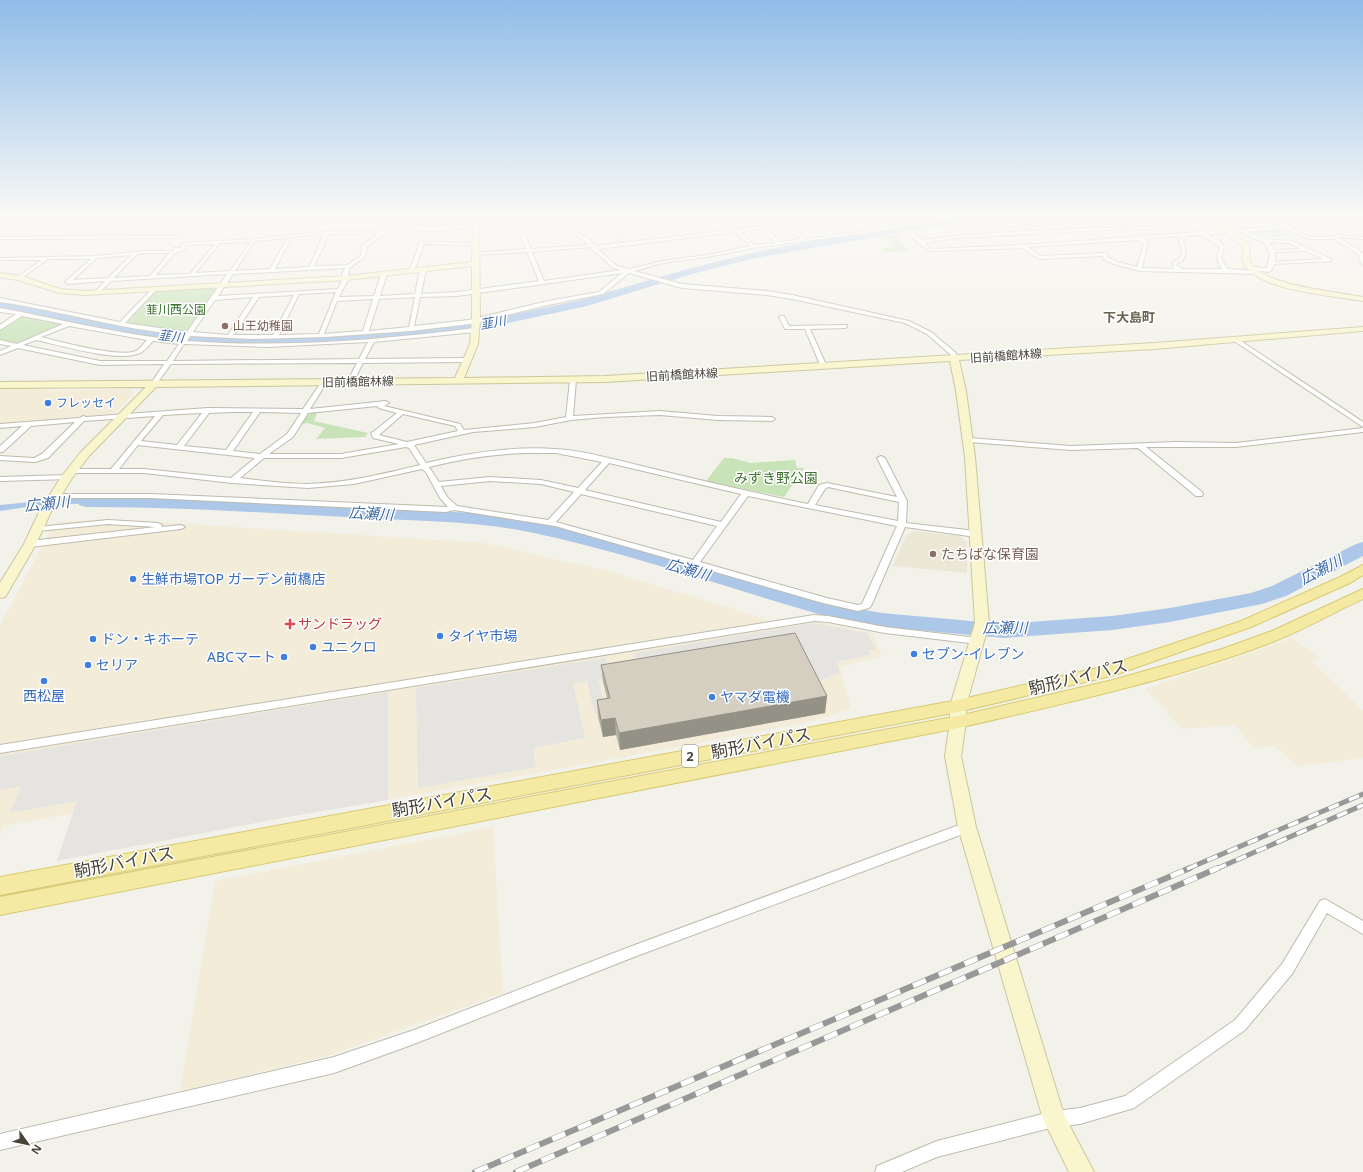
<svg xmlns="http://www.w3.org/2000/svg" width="1363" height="1172" font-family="'Noto Sans','Noto Sans JP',sans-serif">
  <rect width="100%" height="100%" fill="#f3f2ea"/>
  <!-- commercial -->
  <path fill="#f2ecd8" d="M0,388H41L50,391L129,389L134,393L116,412L109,414L0,424Z
    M108,519L484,543L608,571L763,618L771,629L818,622L873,633L882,656L840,667L851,708L814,721L554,770L287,817L57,861L73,813L4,826L0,835V625L55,522Z
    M1292,638L1319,658L1311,662L1318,667L1363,711V758L1297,766L1275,746L1253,748L1236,725L1183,729L1145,689Z
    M493,827L503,993L327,1056L180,1091L215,881Z"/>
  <!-- education -->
  <path fill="#ebe8d6" d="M108,216H200L198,218H200L175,236L54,237L88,218H105Z
    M914,531L960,536L967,542V573L893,566L906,535Z"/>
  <!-- green -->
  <path fill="#c8e3b8" d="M1277,230L1293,237L1260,236L1252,232Z
    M895,235L909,251L886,252L880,248L894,247L886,237Z
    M214,288L217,289L187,330L183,332L127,323L152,293L157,291Z
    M19,316H25L61,324V326L20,343L0,341V329Z
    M312,413H317L314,421L368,433L365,437L316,439L325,428L307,423L300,425L306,416Z
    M724,458H732L750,463L795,460L797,468H804L784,497L706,481Z"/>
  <!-- parking -->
  <path fill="#e5e4e1" d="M813,623L867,633L876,649L868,650L870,655L837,662L840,673L832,675L822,680L812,682L638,663L635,653Z
    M605,658L607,677L598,679L606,712L595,714L587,681L573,683L585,738L533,748L536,767L418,788L416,688Z
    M388,692V800L287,817L57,861L77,801L10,813L21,786L0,790V756Z"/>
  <!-- water -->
  <path fill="#adc7e9" d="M113,497L119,499L110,502L34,506L0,511V505L70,498Z"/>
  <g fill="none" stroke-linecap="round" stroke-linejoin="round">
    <!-- river -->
    <path fill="#adc7e9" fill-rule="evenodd" d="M962,216H984L979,219L756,258L692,274L587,306L490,327L349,343L227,344L164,340L122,334L0,309V301L122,326L164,332L227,336L349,335L490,319L581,300L684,270L756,252L818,240L871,233Z
      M86,495H146L221,498L472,513L527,520L602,538L842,606L882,613L1004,624L1112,616L1170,608L1251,593L1272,586L1356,544L1363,542V556L1286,596L1262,604L1170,622L1112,630L1004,638L882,627L841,620C737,592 635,554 529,532C475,521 418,521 364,518C271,513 179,507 86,507L79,505L77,501L79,497Z"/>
    <!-- street casing -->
    <g stroke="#bebbae" stroke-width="2">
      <path id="street" d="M0,216H109L107,217L0,218Z
        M201,216H425L423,217L204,218L176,238L0,239V237L175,236Z
        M490,216L522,217L528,216L527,218L576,232L585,236L596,246L827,218L876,216L883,228L902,223V219L899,216H903L906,219V223L914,224L969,216L967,217L914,226L904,225L882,231L753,248L707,257L663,263L634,271L682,284L767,291L792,295L909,321L931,332L956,353L957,359L952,360L951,355L927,334L905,323L792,299L767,295L682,288L629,273L603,294L548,305L470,324L411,331L325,337L252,339L190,336L187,341C283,348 380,340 475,328L478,330L475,332L374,342L365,359L467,358L470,360L467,362L363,363L353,382L350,384L347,382L357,363L171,364L155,386L153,387L150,385L164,364L100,365L18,348L0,355V351L11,346L0,344V340L17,344L63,324L22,316L0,330V325L16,314L0,312V308C60,319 120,335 181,340L185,335C122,330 62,311 0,302V298L120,322L153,288L156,290L155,291L125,323L187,332L227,274L111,281L98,294L95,292L105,281L68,284L65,282L91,259H48L19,280L17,279V277L42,260H0V258L96,256L143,251H172L174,248H181V244L183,243L254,239L322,232L384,231L386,233L366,247C370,264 344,261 349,278L339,297L374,296L381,274L384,272L387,274L380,296L415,294L420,270L423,268L426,270L421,294L457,292L539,281L527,252L474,255V254L476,253L526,249L516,223L519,220ZM872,217L879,229L834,235L825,221ZM524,220L572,234L581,238L588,245L531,249L520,223ZM821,221L829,236L805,239L788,226ZM783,226L800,239L781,242L765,229ZM760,229L776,243L754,245L740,232ZM736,232L750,246L707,255L663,261L629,269L617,266L598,249ZM379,233L362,245L361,256L347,265L314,266L329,234ZM322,234H324L309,267L275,269L292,237ZM287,238L270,269L235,271L255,241ZM251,242L230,271L195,273L220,243ZM215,244L190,274L156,275L175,253L185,250V245ZM590,247L613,268L621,270L544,281L532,252ZM143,253H170L150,276L114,278L137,254ZM131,255L108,278L73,280L97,258ZM345,268L342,274L343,278L338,289L218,296L233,274ZM622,273L599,292L548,301L469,320L414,326L420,297L457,296ZM336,292L319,334L279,335L299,294ZM294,295L273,335H234L259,297ZM253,297L228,335L193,332L215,300ZM415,297L409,327L369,331L379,299ZM373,299L363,331L324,334L337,301ZM69,326L147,340C144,343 140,349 136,351C120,358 61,342 41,337ZM36,340C60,345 118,363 140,353C145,351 149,345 153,341L179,344L167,361H100L23,345ZM368,342L359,359L173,361L184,344L267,347Z
        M601,216H605L607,220L663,216H679L609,222L621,241L619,242Z
        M720,216H724L736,227V229H732Z
        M768,216H772L779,222L775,223Z
        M993,216H1001L961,223L959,222Z
        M1004,216H1013L1091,227L1089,228Z
        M1064,216H1073L1130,224L1128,225Z
        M1125,216L1167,219L1163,216H1168L1191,227L1189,228L1106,230L957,238L925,243L931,249L1039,244L1236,229L1210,216H1215L1223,220L1250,216L1244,220L1228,222L1242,229L1282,226L1279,224L1283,216H1287L1283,223L1289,226L1317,224L1320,216H1324L1322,224L1363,222V224L1323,226L1325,229L1323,230L1318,227L1291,228L1310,237H1332L1338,235L1363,237V239L1339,237L1363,253V265L1359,261V255L1334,239H1309L1285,229L1247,231L1263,239L1292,241L1331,259V261L1274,264L1272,270L1269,272L1251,270V268L1253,267L1267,268L1270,256L1266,244L1241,232L1208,234L1221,242L1224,247L1221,259L1228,269L1256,271L1259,273L1258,274L1140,271L1114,264L1103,259V256L1039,259L1022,248L930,251L918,243L909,233L882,237L880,236L923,228L925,230L913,232L922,240C1008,229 1097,228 1183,226L1173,221H1163ZM1203,235L1220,247L1217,259L1222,269H1182L1177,266V263L1183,261L1186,252L1183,240L1186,236ZM1181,236L1179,240L1182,252L1179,259L1173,262V267L1174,269L1142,268L1148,242L1144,239ZM1139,240L1144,243L1137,267L1118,262L1107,257V254L1105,253L1040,256L1028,247ZM1269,242L1289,243L1301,249L1274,250ZM1306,251L1323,259L1275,262V252Z
        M984,220L1043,228L1045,229L1043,230L982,222Z
        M476,224L478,226C458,229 418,235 401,226L403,225L429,227Z
        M945,224L993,231L995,232L993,233L943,226Z
        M420,242L475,243L477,244L475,245L424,244L414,271L409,272Z
        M780,316H784L789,326L847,325V327L845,328L810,329L827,367L826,368L821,367L805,329H785L779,317Z
        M1234,339H1238L1363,422V427L1234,341Z
        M573,378L576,380L573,416L660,411L718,416L772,417L775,419L772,421L718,420L660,415L605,417L571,420L535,427L473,432L414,445L426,463C468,453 512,446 556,449C588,451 619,461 650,468C703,481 755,493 808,504L819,485L827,483L897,497L877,458L881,456L885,458L907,501L906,523L976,531L980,534L976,537L905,527L871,606L869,608L858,611L823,603L555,526L454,510L446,512L151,498H52L51,496L52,494H151L448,507L440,498L426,472L422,469L354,484L308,488L232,483L144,473H71L67,471L71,469H111L155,416L84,421L48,458L35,462L0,460V456L34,458L42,454L75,422L31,426L3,452H0V446L22,426L0,428V424L80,418L83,416L86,417L208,408L303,409L322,381L324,380L327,382L310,409L386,401L389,403L384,406L460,424L464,430L535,423L566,417L570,380ZM377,406L379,408L397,413L373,432L371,433L373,438L399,444L341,454H269L293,437L308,413ZM231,412H253L226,450L184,446L209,413ZM260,412L301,413L287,434L260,454L233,451ZM202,413L177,445L141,441L163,415ZM403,414L455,426L458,431L407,442L379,435ZM138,445L255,458L231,478L144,469H119ZM406,447L409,448L420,465C383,474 346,483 307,484C285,484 262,481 240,478L264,458H341ZM522,453H556L602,462L578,488L541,480L490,477L439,482L429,467C462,459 488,455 522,453ZM609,463L741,494L721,522L585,490ZM490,481L541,484L574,492L548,520L457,506L447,497L441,486ZM828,487L899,502L898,521L815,505L825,489ZM581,494L717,526L693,560L556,522ZM748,496L897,526L862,604L858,605L827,598L700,562Z
        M1363,428V432L1236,447H1146L1202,492L1203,494L1202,496H1196L1138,448L1071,450L969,442L965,440L969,438L1071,446L1176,442L1236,443Z
        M67,475H70V479L0,481V477Z
        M108,520L158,523L162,525L161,527L181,525L185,527L181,529L30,547L26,544L30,541L156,527L108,524L38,531L34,529L38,527Z
        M814,615L828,616L885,627L978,638L983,641L978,644L885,633L828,622L814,621L0,753V745Z
        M967,822L971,823L973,827L971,831L634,957L414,1044L334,1073L0,1150V1134L334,1057L414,1030L632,946Z
        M1325,899L1363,921V934L1327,913L1292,974L1245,1030L1134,1108L1080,1124L1054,1127L937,1157L902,1172H875L877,1166L937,1141L1054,1111L1080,1108L1125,1096L1235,1020L1282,964L1320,901Z"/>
    </g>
    <!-- secondary casing -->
    <g stroke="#cbc69d" stroke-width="2">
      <path id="secondary" d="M201,216H207L203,219L201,218Z
        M484,216H490L479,226L480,320L478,344L464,378L605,376L1154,343L1363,327V331L1154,349L959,360L966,391L975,457L989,623L966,706V722L961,756L976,827L1064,1115L1094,1172H1069L1043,1119L958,827L945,756L950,722V706L975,623L965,457L956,391L950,361L605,382L156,387L89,456L72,478L51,512L36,544L7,594L5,597L0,598V583L24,544L39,512L61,477L81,452L146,387L0,388V382L455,378L470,344L472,320V266L346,280L86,295L59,293L18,280L0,277V273L22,276L60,289L86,291L346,276L472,262L473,225Z
        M1186,216C1201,214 1240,234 1250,246C1250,251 1248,256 1250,261C1260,286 1339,292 1363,297V301C1336,296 1255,291 1243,262C1241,257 1243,252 1244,247L1225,234Z"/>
    </g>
    <!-- primary casing -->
    <g stroke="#d7ca74" stroke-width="2">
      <path id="primary" d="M1363,565V575L1350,583L1251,627L1115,675L958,712L0,895V877L958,700L1106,666L1241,621L1340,577Z
        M1363,589V599C1332,613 1302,631 1270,643C1169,681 1063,704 958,728L0,915V897L958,716L1113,680L1222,649L1272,631Z"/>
    </g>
    <!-- street -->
    <use href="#street" fill="#fff" fill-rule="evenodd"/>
    <!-- secondary -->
    <use href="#secondary" fill="#f9f6ce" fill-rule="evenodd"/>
    <!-- primary -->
    <use href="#primary" fill="#f4eaa3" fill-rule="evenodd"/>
    <!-- rail-far1 casing -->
    <g stroke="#989898" stroke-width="5">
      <path id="rail-far1" d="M1187,869L1363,794
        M1216,869L1363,805"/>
    </g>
    <!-- rail casing -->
    <g stroke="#989898" stroke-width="6">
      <path id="rail" d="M475,1172L1190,868
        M516,1172L1218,868"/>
    </g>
    <!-- rail-far1 -->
    <use href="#rail-far1" stroke="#fff" stroke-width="3.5" stroke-dasharray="11" stroke-linecap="butt"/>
    <!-- rail -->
    <use href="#rail" stroke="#fff" stroke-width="5" stroke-dasharray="14" stroke-linecap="butt"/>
  </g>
  <!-- wall -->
  <path fill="#b6b2a6" d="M601,665L827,696L825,713L620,750L616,735L603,737L598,717L597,700L607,698L603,682Z"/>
  <!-- shaded-wall -->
  <path fill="#949187" d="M827,696L825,713L620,750L619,733Z
    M615,718L616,735L603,737L601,720Z"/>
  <!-- building -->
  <path fill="#d4cfc1" stroke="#949187" d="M795,633L827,696L619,733L615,718L601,720L597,700L610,698L601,665Z"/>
  <!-- sky -->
  <linearGradient id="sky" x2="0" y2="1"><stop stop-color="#90bce8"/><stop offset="0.57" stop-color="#faf9f6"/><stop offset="1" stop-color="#faf9f6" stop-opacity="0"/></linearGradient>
  <rect width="1363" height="380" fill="url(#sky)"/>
  <!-- markers -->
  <g fill="#8d6e63" stroke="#fff" stroke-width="1.5">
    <circle cx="225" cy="326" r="4"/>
    <circle cx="933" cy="554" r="4"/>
  </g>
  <g fill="#3f7fe0" stroke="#fff" stroke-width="1.5">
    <circle cx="48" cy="403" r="4"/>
    <circle cx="133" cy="579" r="4"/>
    <circle cx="440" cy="636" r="4"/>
    <circle cx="93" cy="639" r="4"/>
    <circle cx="313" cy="647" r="4"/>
    <circle cx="914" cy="654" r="4"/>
    <circle cx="284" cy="657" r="4"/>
    <circle cx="88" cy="665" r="4"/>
    <circle cx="44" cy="681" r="4"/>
    <circle cx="712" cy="697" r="4"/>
  </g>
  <path fill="#e0444e" stroke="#fff" stroke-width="1.5" d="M288 618h4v4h4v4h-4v4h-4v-4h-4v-4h4z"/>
  <g text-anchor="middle" stroke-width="3" stroke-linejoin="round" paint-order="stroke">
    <!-- far-park labels -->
    <g font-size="12" fill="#3f7232" stroke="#fff">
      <text x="176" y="314">韮川西公園</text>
    </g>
    <!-- far-education labels -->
    <g font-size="12" fill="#785e54" stroke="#fff" text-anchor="start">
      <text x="233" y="330">山王幼稚園</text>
    </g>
    <!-- far-street labels -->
    <g font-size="12" fill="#464339" stroke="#fff">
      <text transform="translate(1006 356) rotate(-4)" y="4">旧前橋館林線</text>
      <text transform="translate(682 375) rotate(-3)" y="4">旧前橋館林線</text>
      <text transform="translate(358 382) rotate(-1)" y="4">旧前橋館林線</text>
    </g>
    <!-- far-shop labels -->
    <g font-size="12" fill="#366cbe" stroke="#fff" text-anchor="start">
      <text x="56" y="407">フレッセイ</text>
    </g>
    <!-- far-quarter labels -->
    <g font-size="13" font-weight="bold" fill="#686351" stroke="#fff">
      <text x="1129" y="322">下大島町</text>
    </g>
    <!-- far-water labels -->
    <g font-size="13" font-style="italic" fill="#3d68a7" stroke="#fff">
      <text transform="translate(493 322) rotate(-10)" y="5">韮川</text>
      <text transform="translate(171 336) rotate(6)" y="5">韮川</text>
    </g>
    <!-- shield labels -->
    <rect fill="#fff" stroke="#7e7b74" stroke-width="1" x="682" y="745" width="16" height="22" rx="3"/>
    <g font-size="13" font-weight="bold" fill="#464339">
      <text x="690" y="761">2</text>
    </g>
    <!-- park labels -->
    <g font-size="14" fill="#3f7232" stroke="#fff">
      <text x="776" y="483">みずき野公園</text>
    </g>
    <!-- education labels -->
    <g font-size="14" fill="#785e54" stroke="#fff" text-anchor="start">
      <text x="941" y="559">たちばな保育園</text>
    </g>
    <!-- shop labels -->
    <g font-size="14" fill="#366cbe" stroke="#fff" text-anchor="start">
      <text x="141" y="584">生鮮市場TOP ガーデン前橋店</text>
      <text x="448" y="641">タイヤ市場</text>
      <text x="101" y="644">ドン・キホーテ</text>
      <text x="321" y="652">ユニクロ</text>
      <text x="922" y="659">セブン-イレブン</text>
      <text x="276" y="662" text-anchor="end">ABCマート</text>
      <text x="96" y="670">セリア</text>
      <text x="44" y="701" text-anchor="middle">西松屋</text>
      <text x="720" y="702">ヤマダ電機</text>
    </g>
    <!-- health labels -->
    <g font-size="14" fill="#be3a42" stroke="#fff" text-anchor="start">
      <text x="298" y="629">サンドラッグ</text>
    </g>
    <!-- water labels -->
    <g font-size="15" font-style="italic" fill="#3d68a7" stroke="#fff">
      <text transform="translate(47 504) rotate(-5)" y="5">広瀬川</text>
      <text transform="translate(371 514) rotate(3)" y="5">広瀬川</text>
      <text transform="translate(688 570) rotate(16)" y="5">広瀬川</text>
      <text transform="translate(1321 570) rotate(-27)" y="5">広瀬川</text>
      <text x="1005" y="633">広瀬川</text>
    </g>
    <!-- near-street labels -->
    <g font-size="17" fill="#464339" stroke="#fff">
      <text transform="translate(1078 677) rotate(-14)" y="6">駒形バイパス</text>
      <text transform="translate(761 743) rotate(-11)" y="6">駒形バイパス</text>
      <text transform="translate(442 802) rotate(-10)" y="6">駒形バイパス</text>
      <text transform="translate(124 862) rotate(-11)" y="6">駒形バイパス</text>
    </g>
  </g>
  <!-- north arrow -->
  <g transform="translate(28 1144) rotate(123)" stroke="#ffffff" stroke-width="3" paint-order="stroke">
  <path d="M0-3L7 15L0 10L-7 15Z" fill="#464339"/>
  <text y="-6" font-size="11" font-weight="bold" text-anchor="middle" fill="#464339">N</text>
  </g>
</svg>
